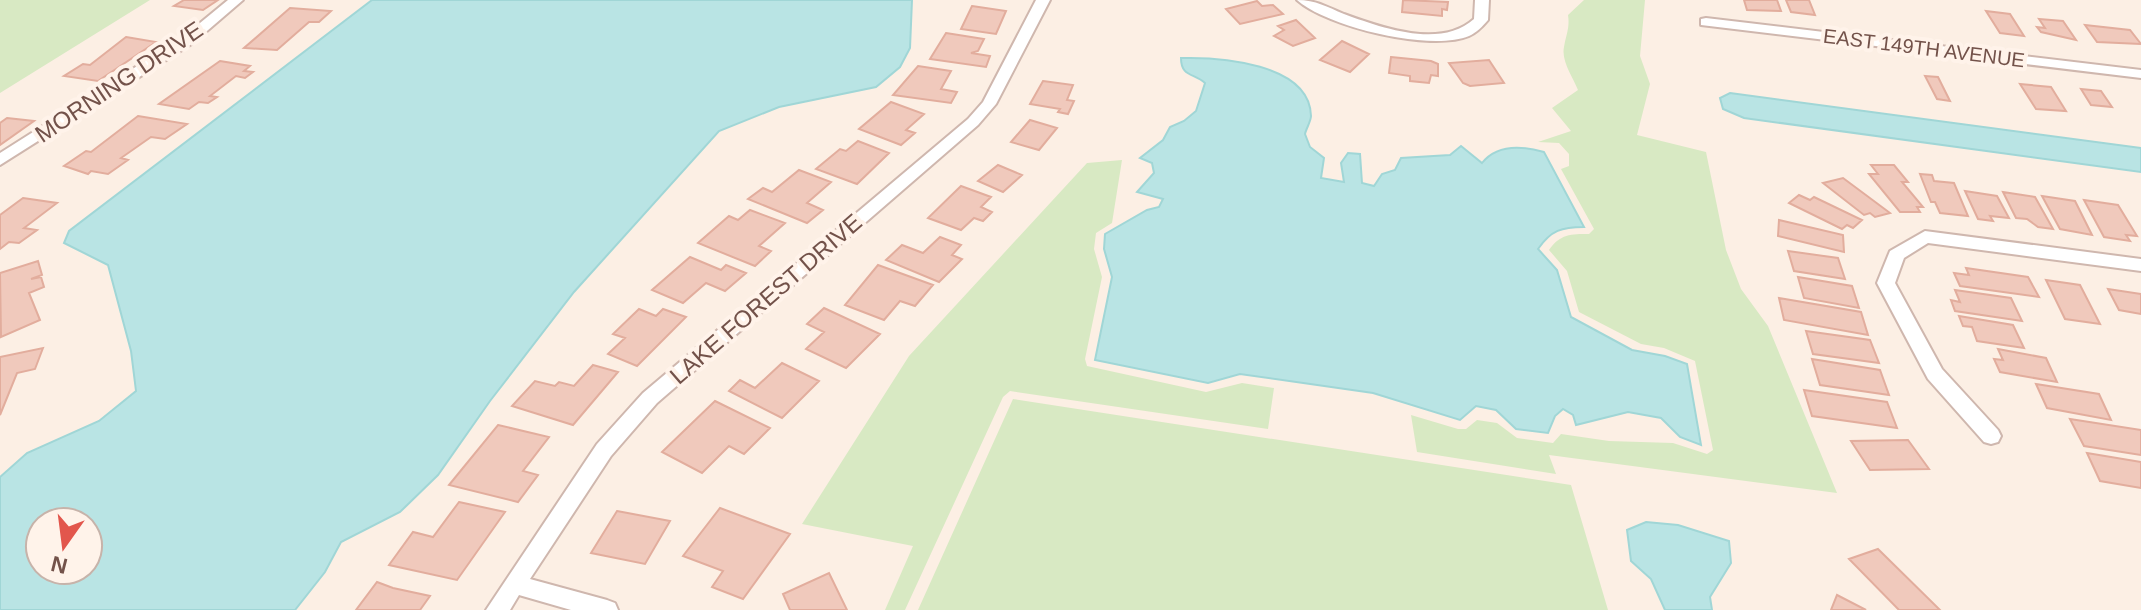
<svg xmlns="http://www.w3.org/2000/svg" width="2141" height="610" font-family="Helvetica,sans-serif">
  <rect width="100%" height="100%" fill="#fcefe4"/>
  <!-- green -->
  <path fill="#d8e9c3" d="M0,0H150L0,93Z
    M1584,0H1645L1640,56L1650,84L1637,135L1706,152L1726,250L1741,289L1768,326L1837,493L1549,455L1556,474L1417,452L1411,415L1458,429H1466L1477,420L1497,423L1517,438L1553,443L1561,434L1609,441L1673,443L1707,454L1713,450L1695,361L1664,348L1641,344L1579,312L1567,271L1549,250C1560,234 1571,234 1589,234L1594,229L1561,169L1569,166V154L1559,143L1538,142L1571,131L1552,108L1578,90C1573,77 1561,61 1564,47C1566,35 1570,28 1568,15Z
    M1122,160L1112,223L1096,233L1094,249L1102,277L1085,359L1087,366L1206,392L1242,383L1274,388L1268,429L1010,391L1003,397L905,610H885L913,546L802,524L909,356L1087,163Z
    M1013,399L1571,485L1608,610H918Z"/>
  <!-- water -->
  <path fill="#b9e4e4" stroke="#a0d6d6" stroke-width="2" fill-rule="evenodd" d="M372,0H912L910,48L900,67L876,87L779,107L719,131L574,292L490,401L438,475L400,512L341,542L325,572L295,610H0V477L27,453L99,421L136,391L131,351L108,265L64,243L69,231ZM40,522H88V570H40Z
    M1181,58C1219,57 1310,63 1311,116C1311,121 1306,129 1305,134L1310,147L1324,158L1321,178L1344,182L1341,163L1348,153L1360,154L1362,183L1374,186L1382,174L1395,170L1401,158L1450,155L1461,146L1482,163C1497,144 1523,146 1544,152L1584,227C1562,227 1551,230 1538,249L1557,270L1571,317L1632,350L1665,356L1687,364L1701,445L1680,437L1661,418L1628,412L1576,425L1573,415L1563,409L1555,416L1548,433L1516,429L1496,410L1476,406L1460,420L1373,393L1240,374L1208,383L1095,360L1112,277L1104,249L1105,234L1147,210L1159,207L1163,199L1137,192L1154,173L1152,163L1140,158L1163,140L1170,127L1184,121L1196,111L1205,83C1194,73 1181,77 1181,58Z
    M1730,93L2141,148V172L1744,118L1723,109L1720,98Z
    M1646,522L1678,525L1729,541L1731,563L1710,597L1712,610H1665L1651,579L1631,561L1627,530Z"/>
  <!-- building -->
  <path fill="#f0c9bc" stroke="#e2ad9d" stroke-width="2" d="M184,0H218L203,10L174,6Z
    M1403,0L1448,2L1447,10L1442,9V16L1402,12Z
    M1744,0H1777L1781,11L1747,10Z
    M1786,0H1809L1815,15L1791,12Z
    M1257,1L1262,6L1273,5L1283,14L1240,24L1226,9Z
    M972,6L1006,11L996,34L961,29Z
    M290,8L331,11L319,22H309L277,50L244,48Z
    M1986,11L2010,14L2024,36L2000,33Z
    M2039,19L2063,21L2076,40L2041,32L2037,27L2045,28Z
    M1296,20L1315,38L1293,46L1274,36L1284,30L1278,26Z
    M2085,25L2130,30L2141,44L2097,42Z
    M946,33L984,39L978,51L971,53L990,56L986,67L930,59Z
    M126,37L156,42L98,81L64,76L83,64L90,65Z
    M1342,41L1369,54L1350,72L1320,60Z
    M1391,57L1431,61L1438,64V76L1431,75L1429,83L1410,81V76L1389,73Z
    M1489,60L1504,83L1470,86L1463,83L1449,63Z
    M220,61L250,66L244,71L253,72L245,78L236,76L210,96L217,97L208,103L199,102L189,109L159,104Z
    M918,66L951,71L941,89L957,92L951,103L893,95Z
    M1925,76L1938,77L1950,101L1937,99Z
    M1043,81L1073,85L1067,100L1074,101L1068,114L1058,112L1060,109L1030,104Z
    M2020,84L2051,87L2066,111L2036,109Z
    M2081,89L2101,91L2112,107L2091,105Z
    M891,102L924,114L906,130L915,133L901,145L859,129Z
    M138,116L187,124L165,139L151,137L121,158L128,160L108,174L91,171L88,174L64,166L86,151L91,152Z
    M7,118L34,121L0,145V123Z
    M1030,120L1057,128L1039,150L1011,142Z
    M858,141L889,153L857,184L816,169L840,149L846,151Z
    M998,165L1022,175L1003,192L978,181Z
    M1871,165H1894L1908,182H1902L1923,207H1917L1920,212H1900L1869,174H1878Z
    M799,170L831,182L807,203L823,210L807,223L748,199L763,188L772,192Z
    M1920,174L1932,175L1934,181L1954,183L1968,216L1940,213L1935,202H1931Z
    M1843,178L1890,213L1875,217L1870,213L1864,215L1823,183Z
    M961,186L991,197L981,207L992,212L983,221L974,218L961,230L928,218Z
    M1965,191L1997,196L2009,218L1990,216L1993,221L1978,219Z
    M2003,192L2035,197L2053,229L2038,227L2027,219L2016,218Z
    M1799,195L1810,200L1814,197L1862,220L1853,228L1847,225L1842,229L1789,203Z
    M2042,196L2075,201L2092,235L2060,229Z
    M23,198L57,203L24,228L37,230L19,243L9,242L0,249V215Z
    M2084,200L2118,205L2137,236L2126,235L2130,241L2104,237Z
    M750,210L785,223L759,246L771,251L755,266L698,243L729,216L738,220Z
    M1779,220L1843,235L1844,252L1778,236Z
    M940,237L961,245L952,255L962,259L939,282L886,260L902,245L923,253Z
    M1788,251L1838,258L1845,279L1794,271Z
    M690,257L721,270L726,265L746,273L725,291L706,283L683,303L652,290Z
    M38,261L42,275L31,279L41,277L44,287L29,293L40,320L1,337L0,273Z
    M878,265L933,285L915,306L900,301L884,320L845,305Z
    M1966,268L2028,277L2039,297L1960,286L1954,273L1969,275Z
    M1798,277L1852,286L1859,308L1804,298Z
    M2046,280L2080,285L2100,324L2065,319Z
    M2108,289L2141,294V314L2119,310Z
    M1955,290L2011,298L2022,321L1955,311L1951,300L1960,302Z
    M1779,298L1861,312L1868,335L1784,320Z
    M824,308L880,334L846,368L806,349L824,332L807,324Z
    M639,309L656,316L663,309L686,317L637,366L608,354L625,338L613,334Z
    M1959,316L2013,325L2024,348L1977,341L1972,327L1963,326Z
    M1806,331L1870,340L1879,363L1813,354Z
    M43,348L35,369L17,373L0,415V357Z
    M1998,349L2046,358L2057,382L2000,372L1994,359L2003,360Z
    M1812,359L1880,370L1889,395L1820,385Z
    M782,363L819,381L782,418L729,391L740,380L755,388Z
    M593,365L618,372L573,425L512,406L535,381L555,386L559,382L574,386Z
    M2036,384L2099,394L2111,420L2047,408Z
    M1804,390L1887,402L1897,428L1812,416Z
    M715,401L770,428L744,454L729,446L702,473L662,452Z
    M2070,419L2141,430V455L2084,446Z
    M498,425L549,437L523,471L538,475L518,502L449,485Z
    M1908,440L1929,469L1870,470L1851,441Z
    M2087,453L2141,462V488L2100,481Z
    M459,502L505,512L457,580L389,565L413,532L433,537Z
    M720,508L790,534L743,599L712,587L723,571L683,556Z
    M617,511L670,521L645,564L591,553Z
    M1878,549L1940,610H1899L1849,559Z
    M829,573L847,610H790L783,594Z
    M377,582L393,588L430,596L420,610H356Z
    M1837,595L1866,610H1831Z"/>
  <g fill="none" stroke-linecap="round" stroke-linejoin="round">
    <!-- minor casing -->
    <g stroke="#cfb7ae" stroke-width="4">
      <path id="minor" d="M228,0H243L193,43L0,165V153L183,37Z
        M1036,0H1050L996,104L978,125L657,403L611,456L530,579L607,600L615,603L618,610H571L519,595L510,610H486L597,444L643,393L968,119L983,102Z
        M1297,0C1316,0 1327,7 1344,14C1382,28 1441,49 1474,19L1475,0H1489L1488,20C1483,26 1476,33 1469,36C1431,52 1327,27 1297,0Z
        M1706,18L2141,70V78L1701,25V19Z
        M1925,231L2141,259V271L1928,243L1904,258L1895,283L1942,369L1998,430L2001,436L1998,442L1991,444L1984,442L1928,379L1877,283L1890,251Z"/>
    </g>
    <!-- minor -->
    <use href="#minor" fill="#fff" fill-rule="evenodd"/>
  </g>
  <g text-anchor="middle" stroke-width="8" stroke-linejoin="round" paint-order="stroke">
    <!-- far-street labels -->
    <g font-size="20" fill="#73524a" stroke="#fff3ea">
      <text transform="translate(1924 48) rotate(7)" y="7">EAST 149TH AVENUE</text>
    </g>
    <!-- street labels -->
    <g font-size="24" fill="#73524a" stroke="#fff3ea">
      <text transform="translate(119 82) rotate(-34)" y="8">MORNING DRIVE</text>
      <text transform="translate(766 299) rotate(-41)" y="8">LAKE FOREST DRIVE</text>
    </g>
  </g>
  <!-- north arrow -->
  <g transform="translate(64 546) rotate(194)"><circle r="38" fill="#fff3ea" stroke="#c7b3aa" stroke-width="2"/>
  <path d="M0-6L14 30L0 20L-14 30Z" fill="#e2564c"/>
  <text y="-12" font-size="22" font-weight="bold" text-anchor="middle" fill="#73524a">N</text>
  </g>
</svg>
